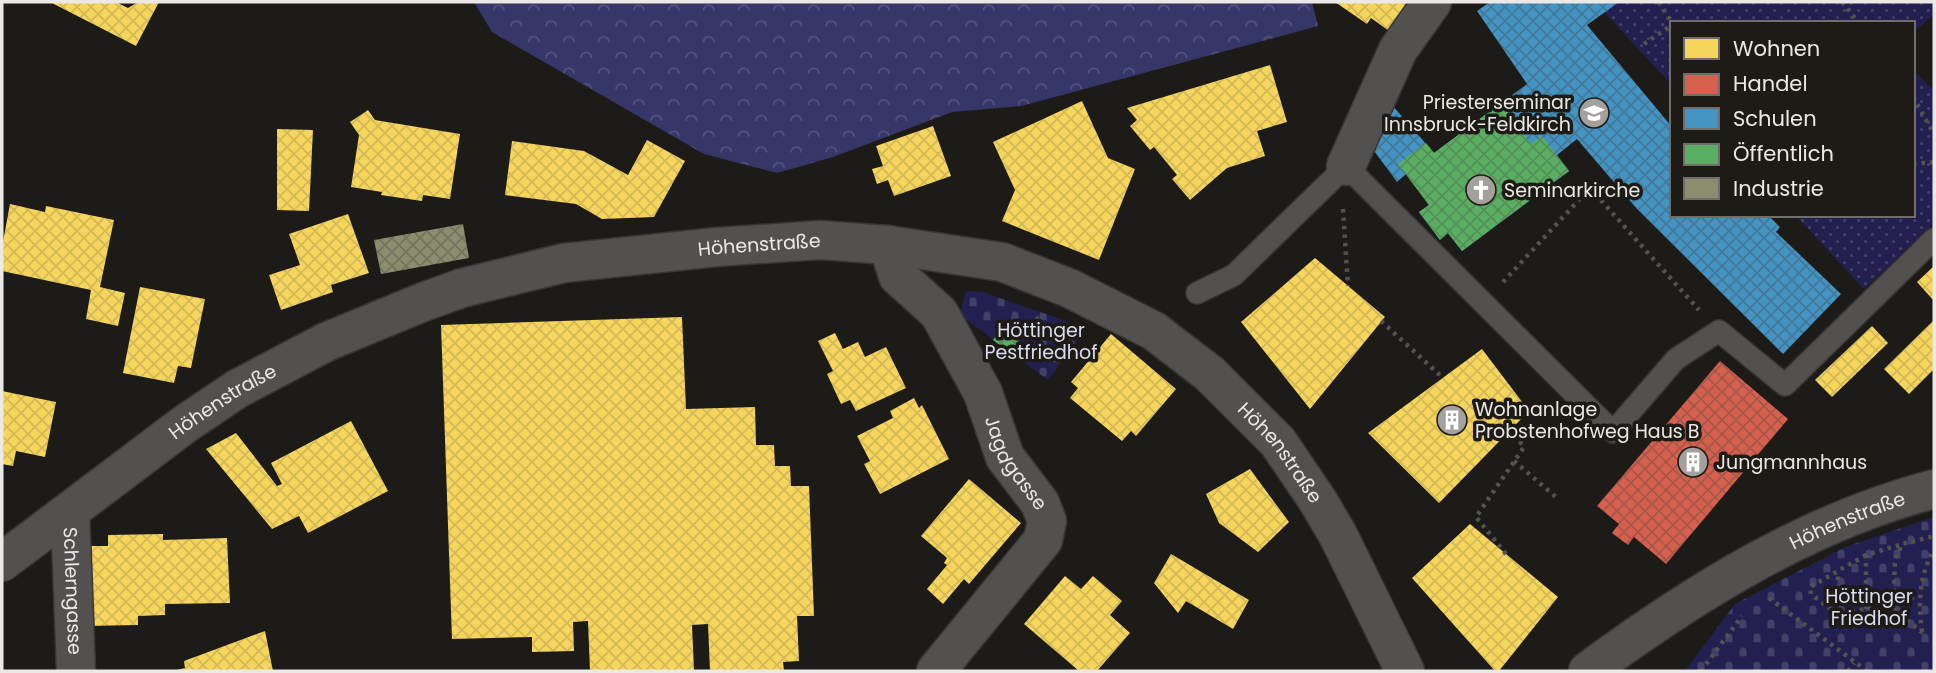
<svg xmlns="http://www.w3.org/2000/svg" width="1936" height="673" font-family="Poppins,sans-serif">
  <defs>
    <pattern id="grass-dots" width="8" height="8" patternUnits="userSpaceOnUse" patternTransform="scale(1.75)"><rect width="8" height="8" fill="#231f50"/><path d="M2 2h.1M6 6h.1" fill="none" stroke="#434069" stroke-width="1.8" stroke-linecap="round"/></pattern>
    <pattern id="forest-crowns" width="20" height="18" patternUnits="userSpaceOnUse" patternTransform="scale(1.75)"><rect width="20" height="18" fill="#373669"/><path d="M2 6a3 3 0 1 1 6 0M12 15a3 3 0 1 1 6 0" fill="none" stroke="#54537e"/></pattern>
    <pattern id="cemetery-stones" width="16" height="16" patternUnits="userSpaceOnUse" patternTransform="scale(1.75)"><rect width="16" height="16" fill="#231f50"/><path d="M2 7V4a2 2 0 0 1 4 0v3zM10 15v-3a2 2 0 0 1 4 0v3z" fill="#434069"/></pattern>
    <pattern id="homes-cross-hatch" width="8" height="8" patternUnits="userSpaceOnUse" patternTransform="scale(1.75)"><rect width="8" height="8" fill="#f6d55c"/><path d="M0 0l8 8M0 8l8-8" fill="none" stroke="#d3b857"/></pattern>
    <pattern id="shops-cross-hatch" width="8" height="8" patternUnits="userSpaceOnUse" patternTransform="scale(1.75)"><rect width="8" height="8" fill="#d6604d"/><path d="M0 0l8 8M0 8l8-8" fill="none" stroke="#a4574a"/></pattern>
    <pattern id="schools-cross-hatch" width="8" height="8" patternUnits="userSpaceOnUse" patternTransform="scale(1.75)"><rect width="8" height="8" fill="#4393c3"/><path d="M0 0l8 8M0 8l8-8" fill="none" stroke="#447897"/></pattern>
    <pattern id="public-cross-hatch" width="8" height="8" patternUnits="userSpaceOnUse" patternTransform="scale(1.75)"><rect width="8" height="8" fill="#5aae61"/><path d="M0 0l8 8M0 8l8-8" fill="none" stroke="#548f59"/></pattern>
    <pattern id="industry-cross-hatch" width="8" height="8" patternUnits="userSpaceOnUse" patternTransform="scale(1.75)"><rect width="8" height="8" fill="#8c8c6e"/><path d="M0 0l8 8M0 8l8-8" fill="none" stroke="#747460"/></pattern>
  </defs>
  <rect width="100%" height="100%" fill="#1d1b18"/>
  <!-- grass -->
  <path fill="url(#grass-dots)" d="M1619,2H1934V14L1913,33V23H1672V85L1604,12Z
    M1913,70L1934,91V223L1864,289L1795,215H1913Z"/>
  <!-- forest -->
  <path fill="url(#forest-crowns)" d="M474,2H1312L1318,26L1021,106L952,112L833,157L777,173L704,154L492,32Z"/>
  <!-- cemetery -->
  <path fill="url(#cemetery-stones)" d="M966,291L983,292L1086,328L1048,380L960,315Z
    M1934,517V671H1685L1735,604L1845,547Z"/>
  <!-- homes -->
  <path fill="url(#homes-cross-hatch)" d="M50,2H116L128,8L138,2H159L136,46Z
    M1335,2H1419L1396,36L1371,18L1367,24Z
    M1270,65L1287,122L1257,131L1265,156L1227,168L1190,200L1172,179L1177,175L1154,147L1150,150L1130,126L1137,120L1127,108Z
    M1082,101L1108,158L1135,169L1099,260L1002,221L1015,190L993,142Z
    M368,110L375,120L460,134L450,199L423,195L422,201L381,195L382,192L351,187L359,135L350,122Z
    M933,126L951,176L894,196L888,180L877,184L872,169L883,166L876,146Z
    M277,129L313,130L309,211L277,210Z
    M647,140L685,161L654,217L602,219L576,204L505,195L512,141L584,151L628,175Z
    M10,204L45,212L46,206L114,220L100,287L125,293L118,326L86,319L91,290L2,271V247Z
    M348,214L369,273L331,285L333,292L281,310L269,275L300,265L289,234Z
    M1315,258L1385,317L1310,409L1241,322Z
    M1934,266V301L1917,282Z
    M140,287L205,299L191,368L178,366L174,383L123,373Z
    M682,317L686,409L755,407L756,445H774L775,466H790L791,486H809L814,616H797L799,661L783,662L784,671H710L708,624L692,625L694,671H590L588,621L573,622L574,651L532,652V637L452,639L441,325Z
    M1934,320V369L1909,394L1884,369Z
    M1872,326L1888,343L1832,397L1815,380Z
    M835,333L843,349L858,342L865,357L886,347L906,388L856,411L850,400L841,404L827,374L833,371L818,341Z
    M1111,334L1176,389L1136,436L1131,431L1122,441L1070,398L1078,388L1071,382Z
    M1482,349L1529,411L1439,503L1368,433Z
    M2,391L56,402L45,457L16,451L13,466L2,464Z
    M914,398L919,408L922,405L949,459L880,494L864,464L870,461L857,436L893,418L890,411Z
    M351,421L388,491L308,533L299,516L272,529L206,449L236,433L277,486L282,484L271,463Z
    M1250,469L1289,522L1258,552L1219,523L1206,494Z
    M969,479L1021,523L969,584L964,579L943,604L927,589L947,565L944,563L947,558L921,536Z
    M1470,524L1558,597L1499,671H1495L1412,578Z
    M163,534V540L227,538L230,603L165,604V615L138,616V625L86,626L83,546H108V535Z
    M1171,554L1249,600L1233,629L1186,601L1178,613L1154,583Z
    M1065,576L1081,589L1093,576L1122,601L1110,615L1130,633L1097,671H1079L1024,624Z
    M265,631L273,671H173L185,668L184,661Z"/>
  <!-- shops -->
  <path fill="url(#shops-cross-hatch)" d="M1720,361L1788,419L1666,564L1634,537L1628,545L1612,533L1619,524L1597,506Z"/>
  <!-- schools -->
  <path fill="url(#schools-cross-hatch)" d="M1490,2H1619L1587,25L1672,127V215H1768L1780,227L1776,232L1841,294L1783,354L1637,209L1577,139L1557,155L1569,171L1462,251L1448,233L1440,240L1419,212L1429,205L1406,174L1397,182L1369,144L1392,105L1434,153L1527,84L1477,11Z"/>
  <!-- public -->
  <path fill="url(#public-cross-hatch)" d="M1501,103L1531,144L1542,136L1569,171L1462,251L1448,233L1440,240L1419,212L1429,205L1398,164L1426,143L1434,153Z
    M1006,321L1024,333L1010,353L993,340Z"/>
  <!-- industry -->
  <path fill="url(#industry-cross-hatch)" d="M463,224L469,258L381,274L374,240Z"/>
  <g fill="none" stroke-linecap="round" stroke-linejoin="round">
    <!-- service casing -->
    <g stroke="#383635" stroke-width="24">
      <path id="service" d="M1197,293L1234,275L1346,166L1613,432L1676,359L1719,331L1785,385L1934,239"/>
    </g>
    <!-- minor casing -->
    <g stroke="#383635" stroke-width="41">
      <g id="minor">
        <path d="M1346,166L1398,50L1432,2"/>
        <path id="s1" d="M888,245L898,276L939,313L983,393L1005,457L1040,503L1047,521L1043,540L936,671"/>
        <path id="s2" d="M70,512L76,671"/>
      </g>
    </g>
    <!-- tertiary casing -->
    <g stroke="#383635" stroke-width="41">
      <g id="tertiary">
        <path id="s3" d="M2,562L185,424L237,389L326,342L423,302L462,288L564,263L717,247L820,240L888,245L1002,262L1069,288L1154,331L1210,374L1278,442L1318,501L1338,535L1405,671"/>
        <path id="s4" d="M1588,671C1693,594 1807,522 1934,489"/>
      </g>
    </g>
    <!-- path -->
    <path stroke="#545250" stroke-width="4.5" stroke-dasharray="3.5 5" stroke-linecap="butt" d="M1659,2L1672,23
      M1842,2L1859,23
      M1644,44L1672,25
      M1913,97L1934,134
      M1913,164L1934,162
      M1343,209L1348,286
      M1503,282L1590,188L1699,310
      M1381,321L1443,378
      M1029,324L1040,317
      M1514,461L1557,498
      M1506,554L1476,517L1524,447L1510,429
      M1866,555L1810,587L1811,594L1837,614L1866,609H1893L1923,633
      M1769,598L1867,671
      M1866,609V555L1902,544
      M1893,609L1895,560L1902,544L1934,536
      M1837,614L1838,572
      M1922,632C1918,601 1919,577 1934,549
      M1701,671L1742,616
      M1848,671L1854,663"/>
    <!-- service -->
    <use href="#service" stroke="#535150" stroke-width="21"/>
    <!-- minor -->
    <use href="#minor" stroke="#535150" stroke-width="38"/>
    <!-- tertiary -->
    <use href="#tertiary" stroke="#535150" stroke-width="38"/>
  </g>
  <!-- icons -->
  <defs>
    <g id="school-disc" transform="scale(1.575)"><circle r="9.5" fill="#a3a09e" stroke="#1e1b17"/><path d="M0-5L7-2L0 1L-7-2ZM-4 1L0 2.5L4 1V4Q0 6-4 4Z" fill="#fff"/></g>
    <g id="church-disc" transform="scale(1.575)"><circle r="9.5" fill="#a3a09e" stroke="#1e1b17"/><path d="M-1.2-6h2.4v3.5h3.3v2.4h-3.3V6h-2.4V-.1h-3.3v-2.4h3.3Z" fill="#fff"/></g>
    <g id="building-disc" transform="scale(1.575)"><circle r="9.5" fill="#a3a09e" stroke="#1e1b17"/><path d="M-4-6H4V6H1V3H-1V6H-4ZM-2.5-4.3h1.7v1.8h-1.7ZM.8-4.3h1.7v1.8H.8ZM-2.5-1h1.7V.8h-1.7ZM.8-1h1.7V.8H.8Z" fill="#fff"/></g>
  </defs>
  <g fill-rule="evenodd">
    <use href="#school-disc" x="1594" y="113"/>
    <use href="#church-disc" x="1481" y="190"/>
    <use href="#building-disc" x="1452" y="420"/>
    <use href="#building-disc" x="1693" y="462"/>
  </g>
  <g text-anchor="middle" stroke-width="7" stroke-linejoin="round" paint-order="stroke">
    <!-- poi labels -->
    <g font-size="19" fill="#ebe8e6" stroke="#1e1b17" text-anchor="start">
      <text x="1571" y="109" text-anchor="end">Priesterseminar<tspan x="1571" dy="22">Innsbruck-Feldkirch</tspan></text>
      <text x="1504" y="197">Seminarkirche</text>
      <text x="1475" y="416">Wohnanlage<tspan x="1475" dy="22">Probstenhofweg Haus B</tspan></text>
      <text x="1716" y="469">Jungmannhaus</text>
    </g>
    <!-- street labels -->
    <g font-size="19" fill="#ebe8e6" stroke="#1e1b17">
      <text dy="7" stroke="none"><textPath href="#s3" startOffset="840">Höhenstraße</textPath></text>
      <text dy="7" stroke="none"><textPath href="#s3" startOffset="273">Höhenstraße</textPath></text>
      <text dy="7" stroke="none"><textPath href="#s3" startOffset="1428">Höhenstraße</textPath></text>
      <text dy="7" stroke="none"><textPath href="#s1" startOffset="257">Jagdgasse</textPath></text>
      <text dy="7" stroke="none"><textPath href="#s4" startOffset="301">Höhenstraße</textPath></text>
      <text dy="7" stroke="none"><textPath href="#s2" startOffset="79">Schlerngasse</textPath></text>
    </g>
    <!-- park labels -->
    <g font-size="19" fill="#dbddf0" stroke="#1e1b17">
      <text x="1041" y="337">Höttinger<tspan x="1041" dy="22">Pestfriedhof</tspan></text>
      <text x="1869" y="603">Höttinger<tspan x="1869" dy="22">Friedhof</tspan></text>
    </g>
  </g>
  <!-- border -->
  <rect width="1936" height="673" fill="none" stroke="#ebe8e6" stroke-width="7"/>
  <!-- legend -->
  <rect x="1670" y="21" width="245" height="196" fill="#1e1b17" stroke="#706d6a" stroke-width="2"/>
  <rect x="1684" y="38" width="35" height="21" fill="#f6d55c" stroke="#706d6a" stroke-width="2"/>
  <text x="1733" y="56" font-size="21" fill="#ebe8e6">Wohnen</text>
  <rect x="1684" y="74" width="35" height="21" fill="#d6604d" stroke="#706d6a" stroke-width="2"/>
  <text x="1733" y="91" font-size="21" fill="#ebe8e6">Handel</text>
  <rect x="1684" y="108" width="35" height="21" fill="#4393c3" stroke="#706d6a" stroke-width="2"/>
  <text x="1733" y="126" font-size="21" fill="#ebe8e6">Schulen</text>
  <rect x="1684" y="144" width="35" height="21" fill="#5aae61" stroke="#706d6a" stroke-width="2"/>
  <text x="1733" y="161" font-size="21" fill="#ebe8e6">Öffentlich</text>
  <rect x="1684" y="178" width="35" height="21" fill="#8c8c6e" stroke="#706d6a" stroke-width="2"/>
  <text x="1733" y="196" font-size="21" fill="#ebe8e6">Industrie</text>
</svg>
